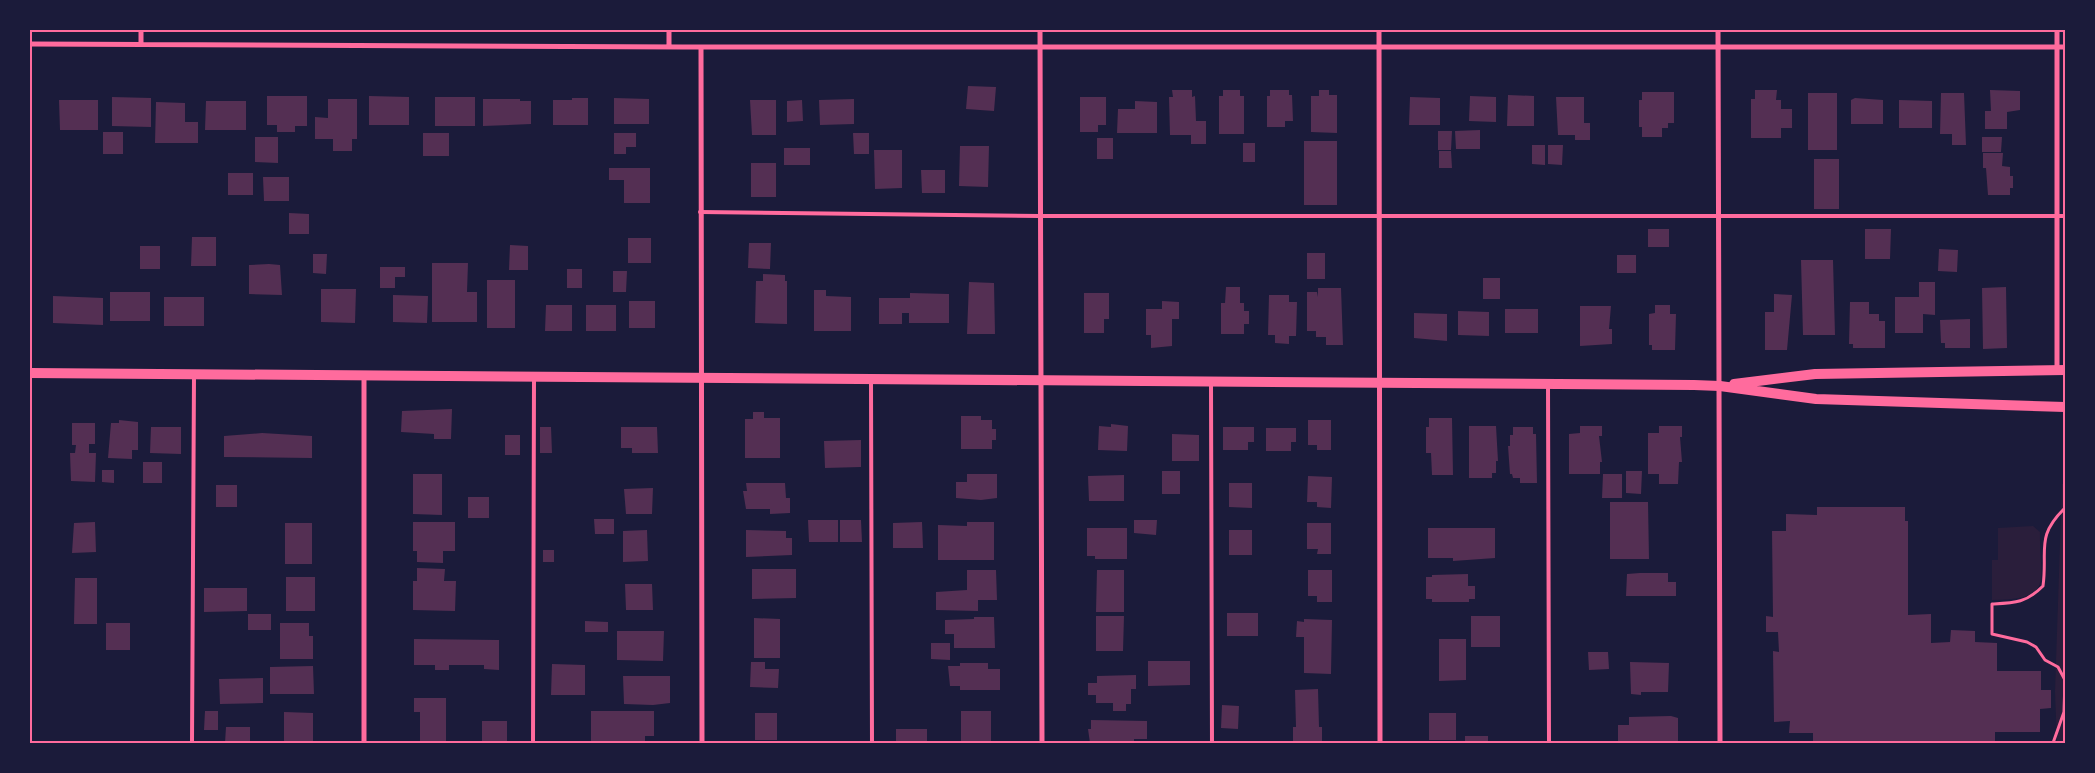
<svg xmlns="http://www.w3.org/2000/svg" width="2095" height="773" font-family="Jost,sans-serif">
  <rect width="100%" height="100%" fill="#1b1b3a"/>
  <!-- green -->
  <path fill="#2a1e3b" d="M2062,484H2065V743H2057L2055,692Z
    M2033,526L2040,532C2039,580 2056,600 1992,600V560H1998V528Z"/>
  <!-- building -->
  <path fill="#542f53" d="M968,86L996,87L994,111L966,109Z
    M1172,90H1192V97L1195,96L1196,121H1206V144H1191V135H1170L1169,97H1173Z
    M1223,90H1240V96H1244V134H1219V96H1223Z
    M1270,90H1289V95H1292L1293,121H1285V127H1267V96H1270Z
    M1319,90H1329V95H1337V133L1311,132V96H1319Z
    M1755,90H1777L1776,100H1781V109H1792V128H1781V138H1751V99H1755Z
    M1990,90L2020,91V110L2007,112V129H1985V111H1991Z
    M1642,92H1674V123H1668V128H1662V137H1642V127H1639V100H1642Z
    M1808,93H1837V150H1808Z
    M1941,93H1964L1966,145H1952V134H1940Z
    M1508,95L1534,96V126H1507Z
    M267,96H307V126H295V132H277V125H267Z
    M369,96L409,97V125H369Z
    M1470,96L1496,97V122L1469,121Z
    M112,97L151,98V127L112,126Z
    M435,97H475V126H435Z
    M1080,97H1106V125H1098V132H1080Z
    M1410,97L1440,98V125H1409Z
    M1556,97H1584V123H1590V140H1575V135H1558Z
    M572,98H588V125H553V100H572Z
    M614,98L649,99V124H614Z
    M1855,98L1883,100V124H1851V100Z
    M328,99H357V139H352V151H333V139H315V117L328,118Z
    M483,99H520V101H531V124L483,126Z
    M854,99V124L820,125L819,100Z
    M59,100H98V130H60Z
    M750,100H776V135H752Z
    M802,100L803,121L787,122V101Z
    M1899,100L1932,101V128H1899Z
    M206,101H246V130H205Z
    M1135,101L1157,102V133H1117L1118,109H1135Z
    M156,102L185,103V122H198V143H155Z
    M1480,130V149H1456L1455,131Z
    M1438,131H1452L1451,150H1438Z
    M103,132H123V154H103Z
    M30,133H32V149H30Z
    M423,133H449V156H423Z
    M614,133H636V147H626V154H614Z
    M853,133H869V154H854Z
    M255,137H278V163L255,162Z
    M1982,137H2002L2001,152H1982Z
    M1097,138H1113V159H1097Z
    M1304,141H1337V205H1304Z
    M1243,143H1255V162H1243Z
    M1532,145H1545V165L1532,164Z
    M1548,145H1563L1562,165L1548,164Z
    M960,146H989L988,187L959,186Z
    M784,148H810V165H784Z
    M874,150H902V188L875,189Z
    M1439,151H1451L1452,168H1439Z
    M1983,153H2003L2002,166L2010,167V176H2013V188H2010V195H1988L1986,168H1983Z
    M1814,159H1839V209H1814Z
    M751,163H776V197H751Z
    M609,168H650V203H624V180H609Z
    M921,170H945V193H922Z
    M228,173H253V195H228Z
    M263,177H289V201H264Z
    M289,213L309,214V234H289Z
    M1648,229H1669V247H1648Z
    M1865,229H1891L1890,259H1865Z
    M192,237H216V266H191Z
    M628,238H651V263H628Z
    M749,243H771L770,269L748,268Z
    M510,245L528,246V270H509Z
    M140,246H160V269H140Z
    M1939,249L1958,250L1957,272L1938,271Z
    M1307,253H1325V279H1307Z
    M313,254H327L326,274L313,273Z
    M1617,255H1636V273H1617Z
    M1801,260H1833L1835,335H1803Z
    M432,263H468L467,292H477V322H432Z
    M269,264L280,265L282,295L249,294V265Z
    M380,267H405V277H395V288H380Z
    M567,269H582V288H567Z
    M613,271H627L626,292H613Z
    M763,274L785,275V281H787V324L755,323L756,281H763Z
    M1483,278H1500V299H1483Z
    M487,280H515V328H487Z
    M969,282L994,283L995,334H967Z
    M1919,282H1935V315L1923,314V333H1895V297H1919Z
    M1226,287H1240V303H1244V311H1249V324H1244V334H1221V303H1225Z
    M2006,287L2007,348L1983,349L1982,288Z
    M1318,288H1341L1343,345H1326V337H1316V331H1307V292H1317L1318,297Z
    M321,289H356L355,323L321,322Z
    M814,290H826V296L851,297V331H814Z
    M110,292H150V321H110Z
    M910,293L949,294V323H909V313H902V324H879V298H910Z
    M1084,293H1109V319H1104V333H1084Z
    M1774,294L1792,295L1787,350H1765V312H1774Z
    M393,295L428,296L427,323L393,322Z
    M1269,295H1289V302H1297L1296,336H1289V344L1275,343V335H1268Z
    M53,296L103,298V325L53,323Z
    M164,297H204V326H164Z
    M629,301H655V328H629Z
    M1162,301L1179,302V319H1172V346L1151,348V335H1146V309H1162Z
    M1850,302H1869V314H1879V321H1885V348H1853V344H1849Z
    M546,305H572V331H545Z
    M586,305H616V331H586Z
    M1655,305H1670V314H1676L1675,350H1652V345H1649V314L1655,313Z
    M1580,306H1611L1609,329H1612V344L1580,346Z
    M1505,309H1538V333H1505Z
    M1458,311L1489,312V336L1458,335Z
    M1414,313L1447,314V341L1414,338Z
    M1970,319V348H1945V343H1941L1940,320Z
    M452,409L451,439H434V434L401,432L402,411Z
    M753,412H764V418H780V458H745V419H753Z
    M961,416H981V420H992V429H996V440H992V449H961Z
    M1429,418H1452L1453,475H1432L1431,453H1426V427H1429Z
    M119,420L138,422V450H132V459L108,458L111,423H119Z
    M1308,420H1331V450H1317V445H1308Z
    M72,423H95V444H89V453H96L95,482L71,481L70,453H75L76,445H72Z
    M1111,424L1128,426L1127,451L1098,450L1099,426L1111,427Z
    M1469,426H1496L1498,461H1496V473H1492V478H1469Z
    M1580,426H1602V436H1599L1602,462H1600V474H1569V434L1580,433Z
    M1659,426H1682V437H1680L1682,462H1679L1678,484H1659V474H1648V433H1659Z
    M151,427H181V454L150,453Z
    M540,427H551L552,453H540Z
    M621,427H657L658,453H632V448H621Z
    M1223,427H1254V442H1248V450H1223Z
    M1513,427H1533V434H1536L1537,483H1520V478H1513L1512,474H1510L1508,446H1510V435H1513Z
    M1266,428H1296V442H1291V451H1266Z
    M262,433L312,436V458L224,457V436Z
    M1172,434L1199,435V461H1172Z
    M505,435H520V455H505Z
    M861,440V467L825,468L824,441Z
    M143,462H162V483H143Z
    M102,470H114V483L102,482Z
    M1162,471H1180V494H1162Z
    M1626,471H1642L1641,494L1626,493Z
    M413,474H442V515L413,514Z
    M967,474H997V498L981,500L956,498V482H967Z
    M1603,474H1622V498H1602Z
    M1124,475V501H1089L1088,476Z
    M1308,476L1332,477L1331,508L1317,507V502H1307Z
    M746,483H785L786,498H790V513L770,514V509H746L743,491H747Z
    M1229,483H1252V508L1229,507Z
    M216,485H237V507H216Z
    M653,488L652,514H626L624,489Z
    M468,497H489V518H468Z
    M1610,502H1648L1649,559H1610Z
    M1817,507H1905V521H1908V615L1931,614V643L1950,642L1951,630L1975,631V642L1997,643V671H2041V690H2051V708L2040,709V732H1995V743H1813V733H1789L1790,721L1774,722L1773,651L1779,652L1778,632H1766V616L1773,617L1772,531H1786V514L1817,515Z
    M594,519H614V534H595Z
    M808,520H838V542H809Z
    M840,520H861L862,542H840Z
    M1134,520H1157L1156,535L1134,533Z
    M95,522L96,552L72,553L74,523Z
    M413,522H455V551H443V563L417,562V551H413Z
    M922,522L923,548H893V523Z
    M967,522H994V560H938V525L967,526Z
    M285,523H312V564H285Z
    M1307,523H1331V554H1317L1318,549H1307Z
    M1087,528H1127V559H1095V556H1087Z
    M1428,528H1495V558L1453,561V558H1428Z
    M647,530L648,561L623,562V531Z
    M746,530L786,531V538H792V555L746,557Z
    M1229,530H1252V555H1229Z
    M543,550H554V562H543Z
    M417,568L445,569L444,581H456L455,611L413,610V581H417Z
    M752,569H796V598L752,599Z
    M967,570H996L997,600H978V611L936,610V592L967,590Z
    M1097,570H1124V612H1096Z
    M1308,570H1332V602H1317V596H1308Z
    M1640,573H1668V582H1676V596H1626L1627,574Z
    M1468,574V586H1475V599H1469V602H1432V599H1426V577H1432V575Z
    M286,577H315V611H286Z
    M75,578H97V624H74Z
    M625,584H652L653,610H626Z
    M204,588H247V611L204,612Z
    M1227,613H1258V636H1227Z
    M248,614H271V630H248Z
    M1096,616H1124L1123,651H1096Z
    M1471,616H1500V647H1471Z
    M974,617H994L995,648H954V634H945V620L974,619Z
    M754,618L780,619V658H754Z
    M1304,619L1332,620L1331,674L1304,673V637H1296L1297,621L1304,622Z
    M585,621L608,622V632H585Z
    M106,623H130V650H106Z
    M280,623H309V636H313V659H280Z
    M617,631H664L663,661L617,660Z
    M414,639L499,640V670L484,669V665H449V670H435V665H414Z
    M1439,639H1466V680L1439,681Z
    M931,643H950V660L931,659Z
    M1588,652H1608L1609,669L1589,670Z
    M1148,661H1190V685L1148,686Z
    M751,662H765V669H779L778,688L750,687Z
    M1630,662L1669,663L1668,692H1641V695L1631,694Z
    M960,663H988V669H1000V690H960V686H950L948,666H960Z
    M552,664L585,665V695H551Z
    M313,666L314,694H270V667Z
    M1136,675V689H1131V704H1126V711H1113V703H1096V695H1088V683H1097V676Z
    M623,676H670V703L653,705L624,704Z
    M263,678V703L220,704L219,679Z
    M1318,689L1319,727H1322V741L1326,743H1293V727H1296L1295,690Z
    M414,698H446V743H420V712H414Z
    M1222,705L1239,706L1238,729L1221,728Z
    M205,711H218V730H204Z
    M591,711H654V736H645V743H591Z
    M961,711H991V743H961Z
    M284,712L313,713V743H284Z
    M755,713H777V740H755Z
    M1429,713H1456V740H1429Z
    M1671,716L1678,718V742H1618V725H1629V717Z
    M1091,720L1147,721V739H1134V743H1090L1088,729H1091Z
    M482,721H507V742H482Z
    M226,727H250V743H225Z
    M896,729H927V743H896Z
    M1465,736H1488V743H1465Z"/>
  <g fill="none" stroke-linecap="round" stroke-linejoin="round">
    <!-- path -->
    <path stroke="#ff6b9d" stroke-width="3" d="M2053,743L2064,712L2065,680L2058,667L2045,660L2036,647L2027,642L1992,634V604C2015,603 2026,603 2043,586C2048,550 2035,537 2065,508"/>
    <!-- service -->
    <path stroke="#ff6b9d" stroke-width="4" d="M700,212L1039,216H2065
      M871,380L872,743
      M1211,382L1212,743
      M1548,384L1549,743
      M192,743L194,375
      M533,743L534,377"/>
    <!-- minor -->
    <path stroke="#ff6b9d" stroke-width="5" d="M669,30V47
      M1040,30L1042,743
      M1379,30L1380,743
      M1718,30L1720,743
      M30,44L683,47H2065
      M141,44V30
      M701,47L702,743
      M2057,370V30
      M364,743V376"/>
    <!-- secondary -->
    <path stroke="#ff6b9d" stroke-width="10" d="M30,373L1694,385L1720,386L1816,399L2065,407
      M1734,384L1815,374L2065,370"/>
  </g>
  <!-- border -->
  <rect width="2095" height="773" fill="none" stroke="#1b1b3a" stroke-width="62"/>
  <rect x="31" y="31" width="2033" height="711" fill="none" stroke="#ff6b9d" stroke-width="2"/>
</svg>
